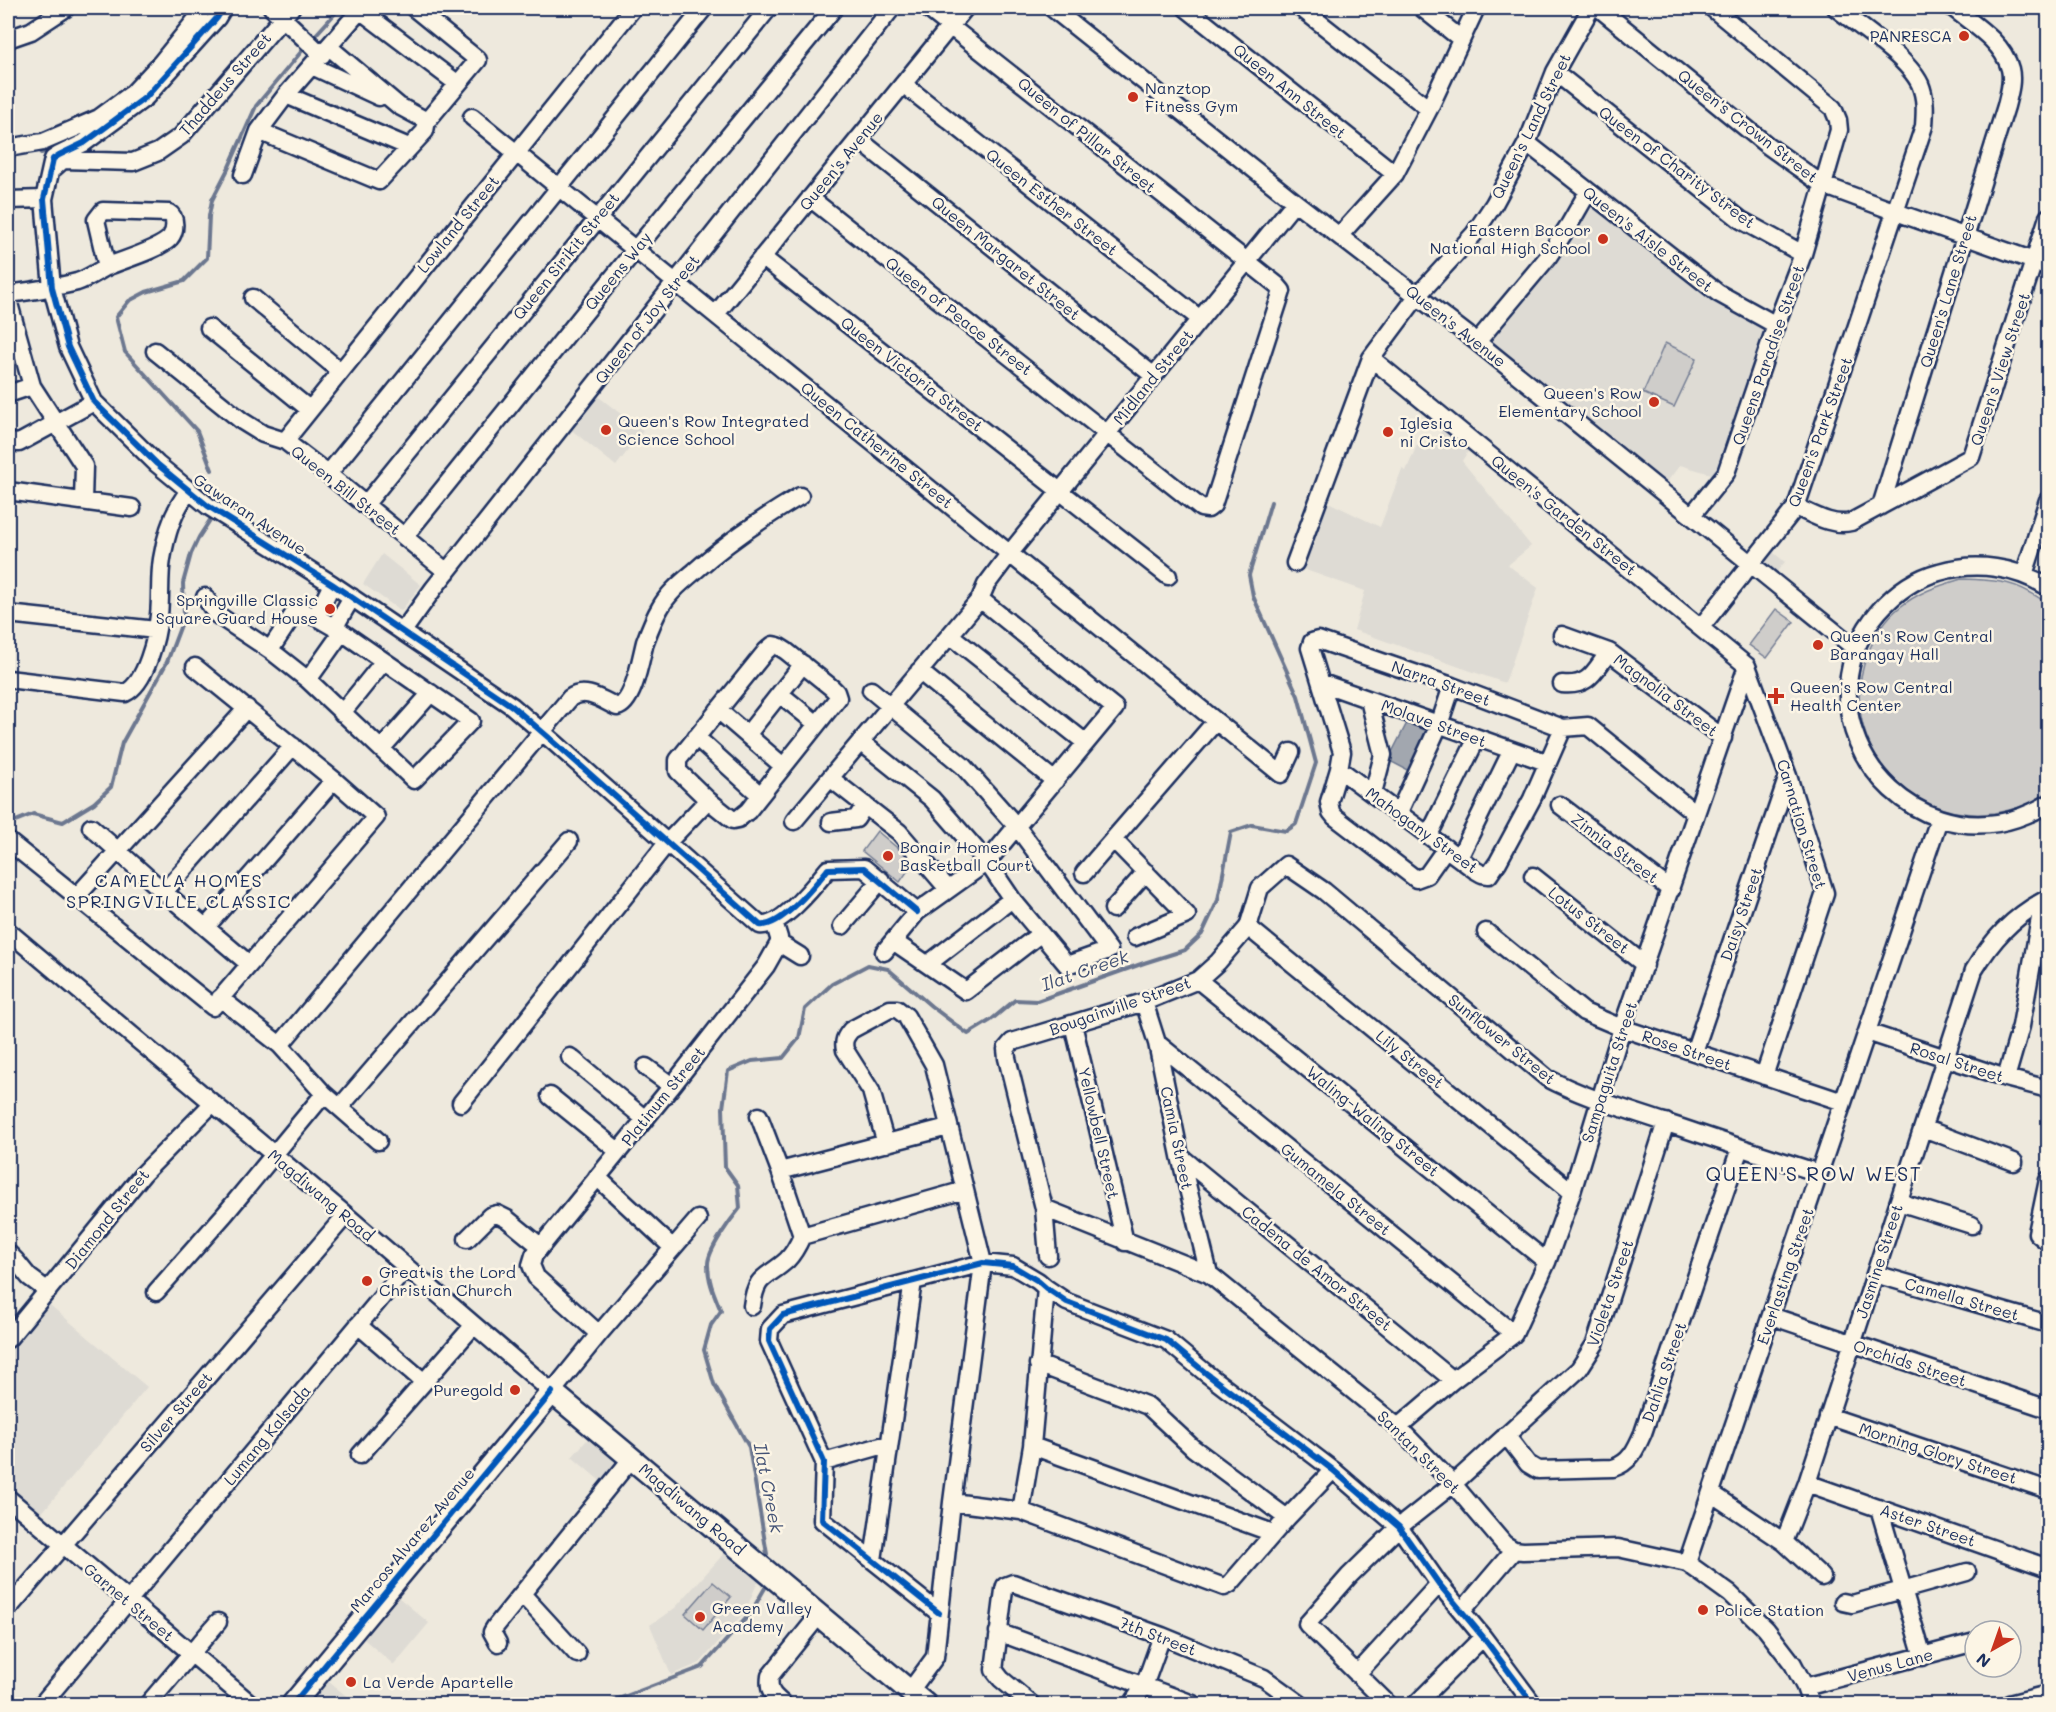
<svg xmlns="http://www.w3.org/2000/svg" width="2056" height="1712" font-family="Mali,sans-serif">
  <rect width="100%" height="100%" fill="#eee9dd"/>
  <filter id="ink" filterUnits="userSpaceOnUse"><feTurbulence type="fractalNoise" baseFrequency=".0167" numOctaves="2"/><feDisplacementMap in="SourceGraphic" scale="12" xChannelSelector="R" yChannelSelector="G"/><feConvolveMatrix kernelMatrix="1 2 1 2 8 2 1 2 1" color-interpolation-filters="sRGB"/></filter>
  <g filter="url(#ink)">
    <!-- built -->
    <path fill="#dedbd4" d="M1593,207L1710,291L1767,328L1718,476L1680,465L1666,483L1488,340L1545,271Z
      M595,394L643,431L616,466L569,428Z
      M1445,427L1470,448L1462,461L1531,546L1508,565L1538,588L1505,683L1354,630L1365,591L1300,568L1324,500L1380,527L1402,469L1406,471L1417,445L1425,452Z
      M1769,549L1785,562L1773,576L1757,564Z
      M382,554L421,585L401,611L363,584Z
      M44,1300L147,1387L40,1515L8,1489V1345Z
      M594,1432L625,1459L605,1485L572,1457Z
      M729,1548L760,1576L746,1610L700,1663L671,1675L650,1625L675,1608Z
      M392,1592L429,1623L394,1665L357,1633Z
      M323,1677L356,1704H299Z"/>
    <!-- green -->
    <path fill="#cfcdca" stroke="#757e94" stroke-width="1.5" d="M1665,343L1697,358L1674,407L1643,393Z
      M1961,579C1999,580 2017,581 2048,604V791C2034,804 2013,810 1994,813C1905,825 1834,737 1868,653C1875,636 1885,619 1899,608C1918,592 1938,586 1961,579Z
      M1776,609L1794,622L1767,658L1749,645Z
      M877,831L914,862L900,882L862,851Z
      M713,1582L731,1597L703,1630L685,1614Z"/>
    <!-- water -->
    <path fill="#a2a7af" stroke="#6c778f" stroke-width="1.5" d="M1410,717L1431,728L1409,771L1388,760Z"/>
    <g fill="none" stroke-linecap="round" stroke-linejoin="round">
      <!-- stream -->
      <path stroke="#6c778f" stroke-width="4" d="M311,40L340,8
        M41,153L58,147
        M212,470L197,431L125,352L116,317L129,301L146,292L184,281L207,258L209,216L212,200L228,169L256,106L306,46
        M8,824L33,814L63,822L94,803L111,787L122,743L167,662L184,617L183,583L191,554L199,537L210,520
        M767,1554L749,1447L714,1384L704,1350L711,1325L721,1311C715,1296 708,1282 708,1265C707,1251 731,1219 740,1208L738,1185L725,1167L723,1108L728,1071L752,1061L783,1058L799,1038L805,1009L832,984L868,965L888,969L931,1006L968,1034L991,1020L1015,1000L1037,1001L1144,963L1185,950L1202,934L1218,900L1231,832L1252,825L1286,831L1296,824L1316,763L1298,696L1253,596L1249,575L1271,502
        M605,1704L702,1667L750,1614L765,1588"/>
      <!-- minor casing -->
      <g stroke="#1b2f5e" stroke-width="21">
        <path id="minor" d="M223,8L217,18L146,97L84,143L59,155L53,159L44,199L52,288L68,347L94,402L157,464L208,506L332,584L512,706L555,743L760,925C781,928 815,885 828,869L864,868L917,912
          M272,8L322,55
          M1052,8L1295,202L1477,342L1856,649
          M1186,8L1395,174
          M1301,8L1429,109
          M1422,8L1461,39
          M1599,8L1767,145L1823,185L1896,212L2048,266
          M360,10L458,84
          M8,39L31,31L66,8
          M329,47L399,106L427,121
          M312,66L379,97
          M1555,72L1741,220L1803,254
          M903,84L1200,319
          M286,95L409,147
          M472,117L1281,774L1291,752
          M259,131L379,181L425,131L427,121L478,60L414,8
          M858,139L1154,376
          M1527,143L1718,293L1776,325
          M8,148L43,142L99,118L133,93L160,64L198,17L203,8
          M54,168L63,160L133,162L158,152L181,136L291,8
          M243,175L259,131L286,95L362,8
          M810,198L1201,508L1208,509L1213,505L1282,291L1277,285L927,8
          M8,200L44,199
          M1340,235L1395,174L1429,109L1476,8
          M762,257L1168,576
          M8,294C31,291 54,288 77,282C87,279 97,272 106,267C122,260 159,250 170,238C176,231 176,217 169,213L103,211L96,220L107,267
          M253,298L340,371
          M8,300L32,386L84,466L83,501
          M716,314L965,8
          M209,328L309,409
          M1477,342L1548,257L1569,225L1588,192
          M155,351L242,421L263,434L285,441L328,474L447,572
          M1371,358L1747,666L1788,776L1825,893L1764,1076
          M8,394L32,386
          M285,441L633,8
          M8,442L19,443L94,402
          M328,474L704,8
          M8,491L132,508
          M365,505L769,8
          M1881,506L2006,106C2009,94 2013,81 2010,69C2003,42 1973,24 1953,8
          M1796,507C1812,514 1833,527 1851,522L1971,457L2048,217
          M1692,515L1726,473L1776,325L1803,254L1839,130L1838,120L1833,108L1712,8
          M405,536L635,250L834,8
          M1295,563L1371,358L1418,295L1474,234L1494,204L1527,143L1555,72L1591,8
          M2024,575L2048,500
          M2048,587C2015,567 1977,561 1939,572C1916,578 1895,593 1879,611C1861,632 1850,658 1848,685C1843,766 1917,836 1998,823C2016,820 2032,813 2048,804
          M205,597L216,614L270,650L308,680L414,780L471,721L342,632L316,617L297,609L270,650
          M8,614L156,630
          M316,617L332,584
          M1701,627L1796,507L1924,126C1925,112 1926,98 1920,84C1907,57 1860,27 1836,8
          M334,628L352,597
          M403,631L434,588L892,8
          M950,635L1086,743
          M1562,635L1609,652L1723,738
          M773,645L778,646L786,651L832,688L836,692L838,698L748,811L738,819L733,820L708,800L678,771V760L766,651Z
          M919,671L1055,781
          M8,679L125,693C146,684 157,636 159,615C161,597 159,577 162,559C166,534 173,510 189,491
          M308,680L342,632
          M1322,683L1546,762
          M1562,684C1590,687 1594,671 1609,652
          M780,694L817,724
          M1369,700L1383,755L1373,793
          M718,710L783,766
          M342,713L384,661
          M747,735L803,664
          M696,737L760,795
          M861,742L932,799L987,862L1012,899L1067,965L1109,950L1017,827L963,766L871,690
          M381,749L431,693
          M1339,769L1475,870L1482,874L1489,875L1498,862L1532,799L1563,728
          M830,778L899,832L948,889
          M1560,805L1671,890
          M1399,812L1439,725L1452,686
          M794,821L980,599L986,585L1010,553L1295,202
          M831,822L856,819L865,805
          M91,827L164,892L249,964
          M1429,835L1477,738
          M1114,840L1187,915L1135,937
          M8,841L213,1007L376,817L334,780L195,667
          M1446,848L1427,875L1416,879L1335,817L1331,812L1329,802L1339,769L1342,752L1310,648L1312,642L1318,640L1452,686L1563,728L1588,726L1696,814
          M1459,858L1512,750
          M1084,873L1216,721
          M1533,876L1645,965
          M164,892L293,746
          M77,896L247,708
          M1113,909L1146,872
          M842,926L881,880
          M206,927L334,780
          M1248,927L1572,1192
          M8,931L346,1215L552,1392L599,1334L698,1219
          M1486,932L1584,1012L1622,1028L1843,1102
          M893,941L966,991L1040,934
          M779,943L800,956
          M884,952L917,912L987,862L1115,708L980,599
          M928,964L1012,899
          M1198,980L1547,1262
          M220,998L280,1045L324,1094L378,1141
          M1144,1002L1157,1043L1180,1156L1209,1274
          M1073,1024L1125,1242
          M1867,1032L2006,1078L2048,1089
          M1157,1043L1514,1334
          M280,1045L570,698C585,687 602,700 617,707C634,703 641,657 645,642C649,631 654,618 660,608C668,593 682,582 695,571C727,542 763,518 800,496
          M1694,1052L1788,776
          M570,1057L645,1119
          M646,1067L672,1086
          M2006,1078L2021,1026L2043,901
          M550,1096L618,1151
          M461,1103L667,843L708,800
          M340,1107L569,841
          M759,1116L780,1171L802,1236
          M1923,1128L2014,1162
          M886,1144L871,1091L845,1050C843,1041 845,1037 851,1030L890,1009H897L906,1016L934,1065L983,1263L952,1502L935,1657L910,1691
          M1180,1156L1453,1380
          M780,1171L948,1127
          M597,1177L673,1248
          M2048,1180L2037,1233L2048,1242
          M1899,1202L1972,1225
          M1044,1208L1209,1274L1398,1427L1453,1484L1504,1544L1514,1550L1523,1551L1618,1548L1687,1563L1730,1594L1766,1629L1793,1664L1805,1687L1811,1704
          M467,1239L490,1216L497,1214L507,1219L540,1246
          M8,1253L16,1261L29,1277L48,1291
          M1048,1256L1044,1208L1007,1058L1006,1049L1012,1042L1144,1002L1198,980L1218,962L1248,927L1260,888L1286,865L1324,891L1547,1078C1585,1098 1626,1109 1667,1123C1718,1140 1768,1157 1819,1173
          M1875,1274L2048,1324
          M156,1292L225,1214L324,1094
          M752,1306C756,1274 766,1279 787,1260C794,1253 798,1245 802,1236L965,1190
          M1771,1316L2048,1409
          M358,1325L424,1382
          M599,1334L536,1277L531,1265L534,1255L672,1086L766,966L779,943V938L774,922
          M8,1339L143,1174L212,1104
          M1038,1364L1148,1406L1193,1448L1287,1518
          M1828,1416L2048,1490
          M1398,1427L1453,1380L1514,1334L1547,1262L1572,1192L1622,1028L1747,666
          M1506,1435L1528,1464L1538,1470L1613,1468C1630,1463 1636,1449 1643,1433L1740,1148
          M1032,1446L1273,1533
          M360,1455L474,1325
          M824,1462L888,1444
          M1807,1483L2048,1568
          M1711,1493L1784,1542L1822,1577
          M8,1498L251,1704
          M952,1502L1021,1511L1224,1587L1230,1584L1287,1518L1333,1470
          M1879,1508L1923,1657
          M1021,1511L1032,1446L1046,1288
          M1784,1542L1807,1483L1974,970C1992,940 2012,918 2043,901
          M873,1560L913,1281
          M1687,1563L1939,819
          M522,1594L577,1654
          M1843,1602L1852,1604L1967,1572
          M8,1609L346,1215
          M1462,1611L1514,1550
          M939,1613L822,1520L824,1462L769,1341L770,1329L783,1315L983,1263L1013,1266L1038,1281L1046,1288L1067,1302L1166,1340L1207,1374L1333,1470L1399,1527L1439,1584L1483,1637L1533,1704
          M998,1632L1193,1704
          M498,1643L492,1632L495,1627L632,1458
          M1357,1674L1439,1584
          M1805,1687L1975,1642
          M42,1704L406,1268
          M148,1704L218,1622
          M783,1704C772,1695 768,1691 770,1676L819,1615
          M1031,1704L1001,1679L994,1670L1004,1590L1005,1586L1013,1583L1162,1636L1264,1678L1300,1704
          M1132,1704L1144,1686L1162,1636
          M1388,1704L1307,1624L1349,1576L1399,1527L1453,1484L1579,1369L1595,1344L1666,1122
          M1416,1704L1483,1637
          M2009,1704L2048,1694"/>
      </g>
      <!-- major casing -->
      <g stroke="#1b2f5e" stroke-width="26">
        <path id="major" d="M293,1704L552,1392L925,1704"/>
      </g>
      <!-- minor -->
      <use href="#minor" stroke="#fcf5e5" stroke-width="16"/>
      <!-- major -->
      <use href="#major" stroke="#fcf5e5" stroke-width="21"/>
      <!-- cycleway casing -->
      <g stroke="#fcf5e5" stroke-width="10">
        <path id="cycleway" d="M223,8L217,18L146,97L84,143L59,155L53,159L44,199L52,288L68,347L94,402L157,464L208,506L332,584L512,706L555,743L760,925C781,928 815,885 828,869L864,868L917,912
          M939,1613L822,1520L824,1462L769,1341L770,1329L783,1315L983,1263L1013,1266L1038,1281L1046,1288L1067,1302L1166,1340L1207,1374L1333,1470L1399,1527L1439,1584L1483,1637L1533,1704
          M293,1704L552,1392"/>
      </g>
      <!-- cycleway -->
      <use href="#cycleway" stroke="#0057b8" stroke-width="6"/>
    </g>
  </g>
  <!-- markers -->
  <g fill="#c8321e" stroke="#fcf5e5" stroke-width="2">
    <circle cx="1964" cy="36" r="6"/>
    <circle cx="1133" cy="97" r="6"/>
    <circle cx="1603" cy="239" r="6"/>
    <circle cx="1654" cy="402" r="6"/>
    <circle cx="606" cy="430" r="6"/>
    <circle cx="1388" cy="432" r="6"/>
    <circle cx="330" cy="609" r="6"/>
    <circle cx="1818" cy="645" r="6"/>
    <path d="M1773 687h6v6h6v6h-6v6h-6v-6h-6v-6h6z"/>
    <circle cx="888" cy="856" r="6"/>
    <circle cx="367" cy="1281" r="6"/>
    <circle cx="515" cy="1390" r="6"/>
    <circle cx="1703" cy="1610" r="6"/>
    <circle cx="700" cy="1617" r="6"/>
    <circle cx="351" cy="1682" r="6"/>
  </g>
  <g text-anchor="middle" stroke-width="5" stroke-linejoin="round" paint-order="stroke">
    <!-- poi labels -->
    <g font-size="16" fill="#1b2f5e" stroke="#fcf5e5" text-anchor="start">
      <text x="1952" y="42" text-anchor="end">PANRESCA</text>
      <text x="1145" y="94">Nanztop<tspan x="1145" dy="18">Fitness Gym</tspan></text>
      <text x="1591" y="236" text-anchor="end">Eastern Bacoor<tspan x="1591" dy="18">National High School</tspan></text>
      <text x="1642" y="399" text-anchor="end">Queen's Row<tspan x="1642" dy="18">Elementary School</tspan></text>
      <text x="618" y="427">Queen's Row Integrated<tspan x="618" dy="18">Science School</tspan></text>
      <text x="1400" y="429">Iglesia<tspan x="1400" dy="18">ni Cristo</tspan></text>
      <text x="318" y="606" text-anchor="end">Springville Classic<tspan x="318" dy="18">Square Guard House</tspan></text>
      <text x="1830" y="642">Queen's Row Central<tspan x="1830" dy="18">Barangay Hall</tspan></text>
      <text x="1790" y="693">Queen's Row Central<tspan x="1790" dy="18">Health Center</tspan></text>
      <text x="900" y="853">Bonair Homes<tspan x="900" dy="18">Basketball Court</tspan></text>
      <text x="379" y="1278">Great is the Lord<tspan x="379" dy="18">Christian Church</tspan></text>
      <text x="503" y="1396" text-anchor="end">Puregold</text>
      <text x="712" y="1614">Green Valley<tspan x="712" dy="18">Academy</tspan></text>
      <text x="1715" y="1616">Police Station</text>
      <text x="363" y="1688">La Verde Apartelle</text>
    </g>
    <!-- street labels -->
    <g font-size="16" fill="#1b2f5e" stroke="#fcf5e5">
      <text transform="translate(225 84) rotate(-49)" y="6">Thaddeus Street</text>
      <text transform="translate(1290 91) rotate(39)" y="6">Queen Ann Street</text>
      <text transform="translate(1531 126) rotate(-64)" y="6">Queen's Land Street</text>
      <text transform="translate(1748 126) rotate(38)" y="6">Queen's Crown Street</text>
      <text transform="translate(1087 135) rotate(39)" y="6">Queen of Pillar Street</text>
      <text transform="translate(841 161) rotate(-51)" y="6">Queen's Avenue</text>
      <text transform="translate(1677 167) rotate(37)" y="6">Queen of Charity Street</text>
      <text transform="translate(1052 202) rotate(38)" y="6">Queen Esther Street</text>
      <text transform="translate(458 224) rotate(-51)" y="6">Lowland Street</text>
      <text transform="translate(1648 239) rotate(38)" y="6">Queen's Aisle Street</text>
      <text transform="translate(566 256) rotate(-51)" y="6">Queen Sirikit Street</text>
      <text transform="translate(1006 258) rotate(39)" y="6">Queen Margaret Street</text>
      <text transform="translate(618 271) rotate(-51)" y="6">Queens Way</text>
      <text transform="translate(1948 291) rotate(-73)" y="6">Queen's Lane Street</text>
      <text transform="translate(959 316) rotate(38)" y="6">Queen of Peace Street</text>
      <text transform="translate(647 319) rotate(-52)" y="6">Queen of Joy Street</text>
      <text transform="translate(1456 326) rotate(38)" y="6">Queen's Avenue</text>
      <text transform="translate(1768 355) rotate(-71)" y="6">Queens Paradise Street</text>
      <text transform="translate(2000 369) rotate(-72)" y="6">Queen's View Street</text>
      <text transform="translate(912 374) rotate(38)" y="6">Queen Victoria Street</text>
      <text transform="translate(1153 377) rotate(-51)" y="6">Midland Street</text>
      <text transform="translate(1820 432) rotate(-70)" y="6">Queen's Park Street</text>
      <text transform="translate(877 445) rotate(39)" y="6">Queen Catherine Street</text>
      <text transform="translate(346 490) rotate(38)" y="6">Queen Bill Street</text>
      <text transform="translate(250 514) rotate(34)" y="6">Gawaran Avenue</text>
      <text transform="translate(1564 515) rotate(39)" y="6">Queen's Garden Street</text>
      <text transform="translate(1441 683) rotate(20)" y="6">Narra Street</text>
      <text transform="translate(1666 695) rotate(37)" y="6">Magnolia Street</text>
      <text transform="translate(1434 723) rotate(20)" y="6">Molave Street</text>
      <text transform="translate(1802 824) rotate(73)" y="6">Carnation Street</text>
      <text transform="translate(1422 830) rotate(36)" y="6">Mahogany Street</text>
      <text transform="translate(1615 848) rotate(37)" y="6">Zinnia Street</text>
      <text transform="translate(1741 914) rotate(-71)" y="6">Daisy Street</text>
      <text transform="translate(1589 920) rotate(38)" y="6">Lotus Street</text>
      <text transform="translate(1120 1006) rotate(-19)" y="6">Bougainville Street</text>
      <text transform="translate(1502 1039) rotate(39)" y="6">Sunflower Street</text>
      <text transform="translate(1687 1050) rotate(19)" y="6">Rose Street</text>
      <text transform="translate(1410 1059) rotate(39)" y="6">Lily Street</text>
      <text transform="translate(1957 1062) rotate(18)" y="6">Rosal Street</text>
      <text transform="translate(1609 1072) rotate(-72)" y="6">Sampaguita Street</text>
      <text transform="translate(663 1096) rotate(-51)" y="6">Platinum Street</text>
      <text transform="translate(1373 1121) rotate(39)" y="6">Waling-Waling Street</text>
      <text transform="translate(1099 1133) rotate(77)" y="6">Yellowbell Street</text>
      <text transform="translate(1177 1138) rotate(78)" y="6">Camia Street</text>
      <text transform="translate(1336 1189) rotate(39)" y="6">Gumamela Street</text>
      <text transform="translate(321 1195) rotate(40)" y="6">Magdiwang Road</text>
      <text transform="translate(107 1219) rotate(-51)" y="6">Diamond Street</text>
      <text transform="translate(1879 1261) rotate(-72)" y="6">Jasmine Street</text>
      <text transform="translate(1317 1268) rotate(39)" y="6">Cadena de Amor Street</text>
      <text transform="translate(1785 1276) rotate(-71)" y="6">Everlasting Street</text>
      <text transform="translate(1610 1293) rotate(-71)" y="6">Violeta Street</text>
      <text transform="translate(1962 1299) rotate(16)" y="6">Camella Street</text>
      <text transform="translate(1910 1363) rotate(18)" y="6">Orchids Street</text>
      <text transform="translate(1664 1372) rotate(-71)" y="6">Dahlia Street</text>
      <text transform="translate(176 1412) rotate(-49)" y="6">Silver Street</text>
      <text transform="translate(267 1435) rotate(-50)" y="6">Lumang Kalsada</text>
      <text transform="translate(1419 1452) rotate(45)" y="6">Santan Street</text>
      <text transform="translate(1938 1453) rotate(18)" y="6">Morning Glory Street</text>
      <text transform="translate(692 1509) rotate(40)" y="6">Magdiwang Road</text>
      <text transform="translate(1928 1525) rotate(19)" y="6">Aster Street</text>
      <text transform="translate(412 1540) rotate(-50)" y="6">Marcos Alvarez Avenue</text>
      <text transform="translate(129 1602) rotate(40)" y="6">Garnet Street</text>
      <text transform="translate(1158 1636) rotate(21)" y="6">7th Street</text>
      <text transform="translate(1890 1665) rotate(-15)" y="6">Venus Lane</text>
    </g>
    <!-- neighbourhood labels -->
    <g font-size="18" letter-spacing="1.5" fill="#1b2f5e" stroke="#fcf5e5">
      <text x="179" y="887">CAMELLA HOMES<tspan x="179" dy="21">SPRINGVILLE CLASSIC</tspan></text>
    </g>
    <!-- water labels -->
    <g font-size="18" font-style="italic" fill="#445376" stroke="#fcf5e5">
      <text transform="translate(1085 971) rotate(-19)" y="6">Ilat Creek</text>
      <text transform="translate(768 1488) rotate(79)" y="6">Ilat Creek</text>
    </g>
    <!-- quarter labels -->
    <g font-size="20" letter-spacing="1.5" fill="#1b2f5e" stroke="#fcf5e5">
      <text x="1814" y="1181">QUEEN'S ROW WEST</text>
    </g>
  </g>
  <!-- margin -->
  <rect width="2056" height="1712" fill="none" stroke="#fcf5e5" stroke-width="30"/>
  <rect x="15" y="15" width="2026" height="1682" fill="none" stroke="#1b2f5e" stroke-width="2" filter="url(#ink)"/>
  <!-- north arrow -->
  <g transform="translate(1993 1649) rotate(220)"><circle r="28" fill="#fcf5e5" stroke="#a2a6af" stroke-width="1.5"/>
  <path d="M0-4.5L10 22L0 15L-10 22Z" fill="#c8321e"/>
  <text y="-9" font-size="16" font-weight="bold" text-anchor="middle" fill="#1b2f5e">N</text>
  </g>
</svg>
